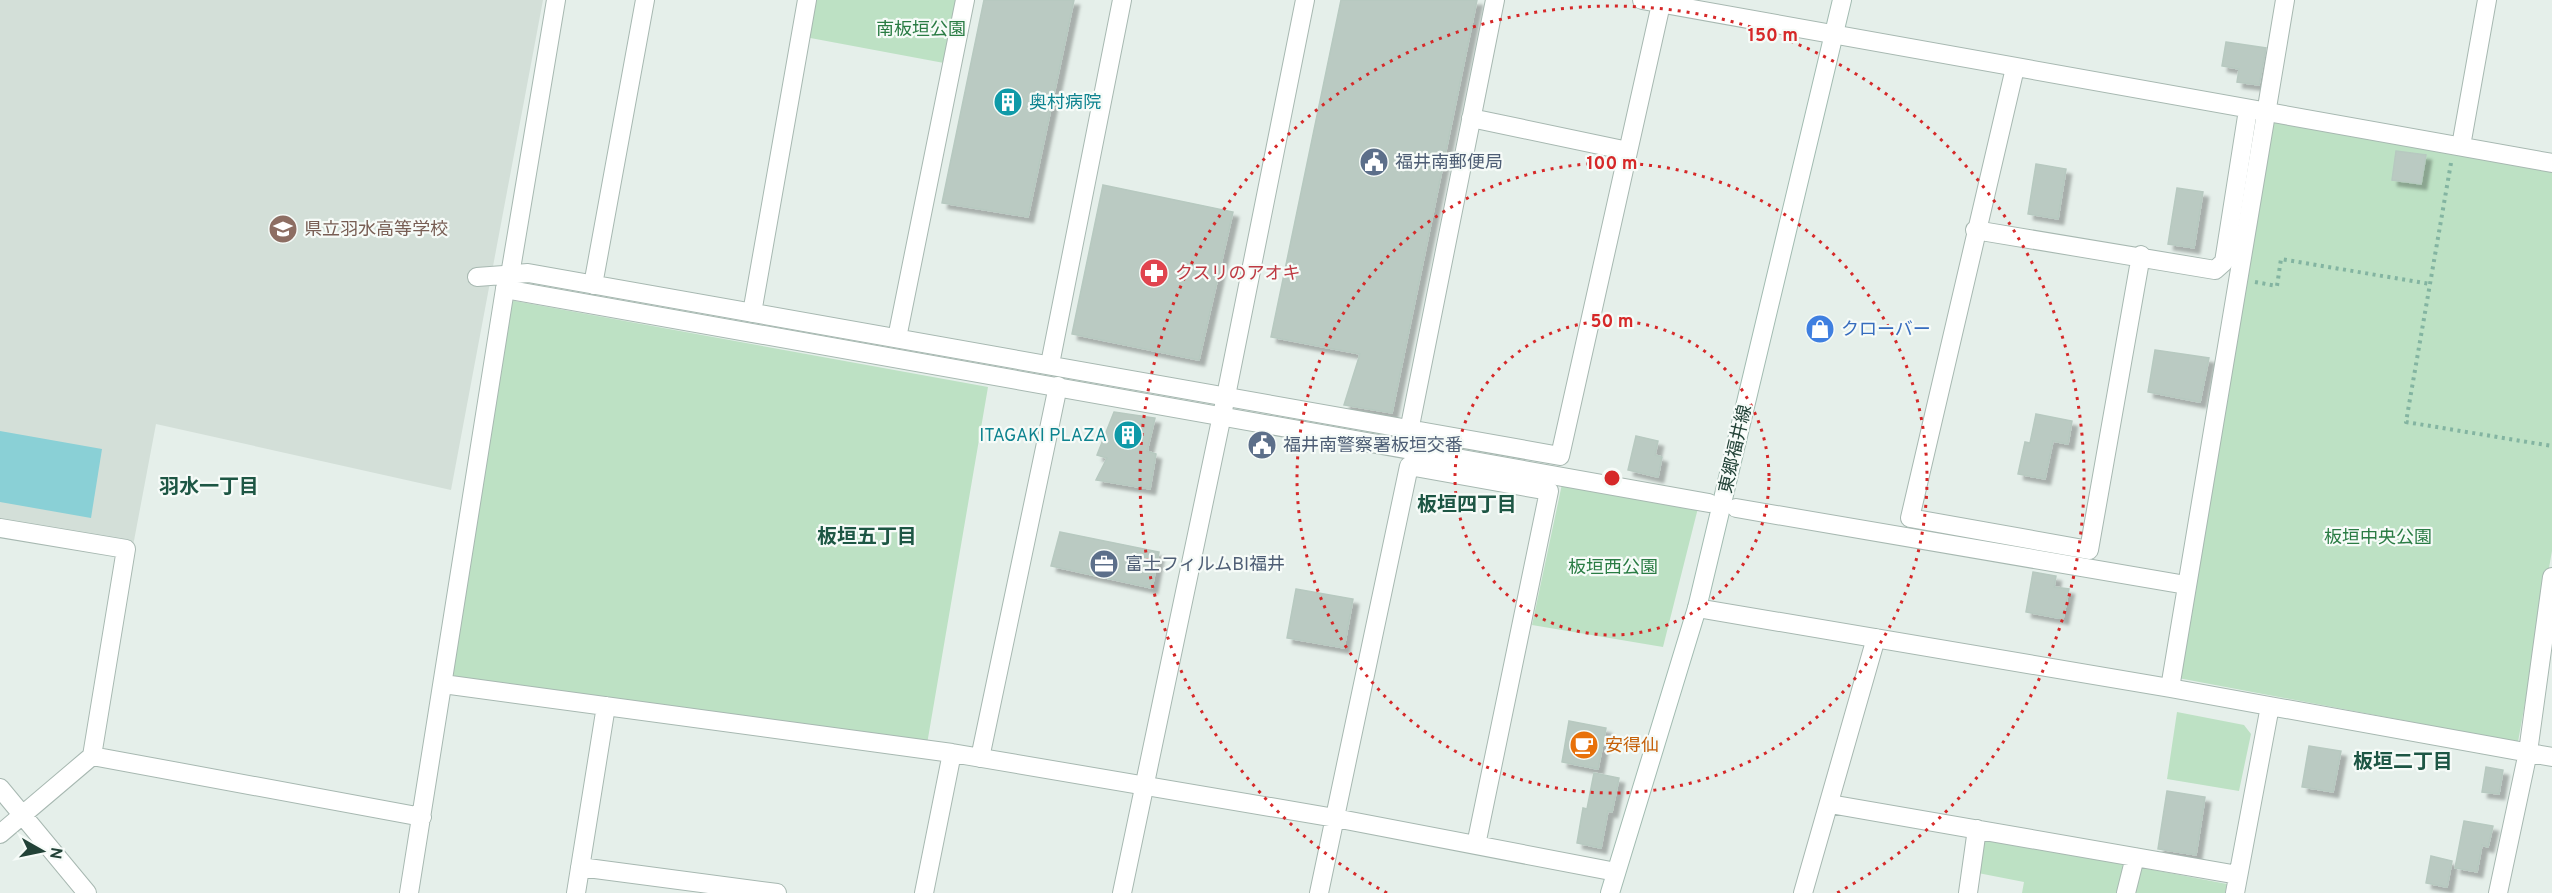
<svg xmlns="http://www.w3.org/2000/svg" width="2552" height="893" font-family="Overpass,'Noto Sans JP',sans-serif">
  <defs>
    <filter id="shadow"><feDropShadow dx="5.5" dy="5.5" stdDeviation="1.5" flood-color="#0004"/></filter>
  </defs>
  <rect width="100%" height="100%" fill="#e5efea"/>
  <!-- built -->
  <path fill="#d3dfd8" d="M0,0H543L451,490L156,424L133,546L0,520Z"/>
  <!-- green -->
  <path fill="#bde1c4" d="M812,0H957L944,63L805,37Z
    M2273,122L2552,171V551L2518,742L2178,678Z
    M504,299L988,387L926,750L443,684Z
    M1562,484L1698,508L1663,647L1532,625Z
    M2177,712L2244,725L2251,734L2239,791L2167,779Z
    M1985,839L2125,864L2117,893H2022L2024,882L1978,873Z
    M2138,867L2227,884L2225,893H2131Z"/>
  <!-- water -->
  <path fill="#8ad0d6" d="M0,431L102,449L91,518L0,502Z"/>
  <!-- building -->
  <path fill="#bacac2" stroke="#b7c9c0" stroke-width="1.5" filter="url(#shadow)" d="M984,0H1074L1028,217L942,203Z
    M1341,0H1477L1392,413L1344,405L1360,354L1271,337Z
    M2226,42L2266,48L2259,85L2237,82L2239,69L2222,66Z
    M2396,151L2426,155L2421,184L2392,180Z
    M2036,164L2066,169L2058,219L2028,214Z
    M1103,185L1233,212L1199,360L1072,334Z
    M2177,188L2203,192L2194,248L2168,244Z
    M2155,350L2209,358L2200,402L2148,392Z
    M1114,412L1155,418L1147,451L1156,454L1150,489L1096,480L1107,458L1097,455Z
    M2036,414L2072,421L2068,444L2053,441L2045,479L2018,474L2025,442L2030,443Z
    M1636,436L1658,441L1655,455L1662,457L1658,477L1628,470Z
    M1060,532L1159,552L1152,588L1051,566Z
    M2033,572L2056,576L2054,587L2069,589L2063,619L2026,612Z
    M1296,589L1353,599L1344,648L1287,638Z
    M1569,721L1606,728L1598,769L1562,762Z
    M2309,746L2341,751L2333,792L2302,787Z
    M2486,767L2503,770L2499,794L2482,792Z
    M1594,773L1619,778L1612,812L1608,811L1601,848L1577,843L1583,808L1587,809Z
    M2167,791L2205,797L2196,855L2158,849Z
    M2464,821L2493,826L2488,847L2482,845L2477,872L2455,868Z
    M2431,856L2452,861L2447,887L2426,883Z"/>
  <g fill="none" stroke-linecap="round" stroke-linejoin="round">
    <!-- pedestrian casing -->
    <g stroke="#a7b8b1" stroke-width="20">
      <path id="pedestrian" d="M510,275L556,0
        M505,289L1709,503
        M1736,508L2186,585
        M2171,682L2285,0"/>
    </g>
    <!-- minor casing -->
    <g stroke="#a7b8b1" stroke-width="20">
      <path id="minor" d="M1642,0L2552,163
        M2015,68L1910,518L2089,550L2141,255
        M1471,118L1628,151
        M2461,146L2487,0
        M1975,230L2215,270L2224,262L2248,110
        M477,277L528,273L1560,456L1661,4
        M593,285L645,0
        M752,313L807,0
        M897,338L965,0
        M1050,364L1122,0
        M1409,431L1495,0
        M0,528L126,549L92,756
        M1697,608L2170,688L2552,757
        M443,684L952,753L1335,818L1616,872
        M980,758L1058,386
        M0,788L87,893
        M1830,804L2238,875
        M0,834L92,756L422,817
        M580,867L777,893
        M409,893L505,289L510,275
        M576,893L606,706
        M924,893L952,753
        M1319,893L1409,466L1549,491L1476,845
        M1803,893L1876,638
        M1968,893L1977,829
        M2126,893L2135,857
        M2235,893L2270,706
        M2498,893L2528,752L2552,577"/>
    </g>
    <!-- tertiary casing -->
    <g stroke="#a7b8b1" stroke-width="20">
      <path id="tertiary" d="M1122,893L1226,396L1305,0"/>
    </g>
    <!-- secondary casing -->
    <g stroke="#a2bbb1" stroke-width="20">
      <path id="secondary" d="M1610,893L1697,608L1842,0"/>
    </g>
    <!-- path -->
    <path stroke="#83b4a1" stroke-width="4" stroke-dasharray="3 4.5" stroke-linecap="butt" d="M2451,163L2406,422L2552,446
      M2255,282L2277,286L2281,259L2430,284"/>
    <!-- pedestrian -->
    <use href="#pedestrian" stroke="#fff" stroke-width="18"/>
    <!-- minor -->
    <use href="#minor" stroke="#fff" stroke-width="18"/>
    <!-- tertiary -->
    <use href="#tertiary" stroke="#fff" stroke-width="18"/>
    <!-- secondary -->
    <use href="#secondary" stroke="#fff" stroke-width="18"/>
  </g>
  <!-- distance rings -->
  <g fill="none" stroke="#d62828" stroke-width="3" stroke-dasharray="3 6">
    <circle cx="1612" cy="478" r="157"/>
    <circle cx="1612" cy="478" r="315"/>
    <path d="M1387 893A472 472 0 1 1 1837 893"/>
  </g>
  <!-- icons -->
  <defs>
    <g id="building-disc" transform="scale(1.5)"><circle r="9.5" fill="#0f9aa8" stroke="#f6fbf8"/><path d="M-4-6H4V6H1V3H-1V6H-4ZM-2.5-4.3h1.7v1.8h-1.7ZM.8-4.3h1.7v1.8H.8ZM-2.5-1h1.7V.8h-1.7ZM.8-1h1.7V.8H.8Z" fill="#fff"/></g>
    <g id="civic-disc" transform="scale(1.5)"><circle r="9.5" fill="#5c6f8a" stroke="#f6fbf8"/><path d="M-.6-6.5H3V-4.5H.6V-3L4-1V1h2V6H-6V1h2V-1L-.6-3ZM-1.2 2.5V6h2.4V2.5Z" fill="#fff"/></g>
    <g id="school-disc" transform="scale(1.5)"><circle r="9.5" fill="#8d6e63" stroke="#f6fbf8"/><path d="M0-5L7-2L0 1L-7-2ZM-4 1L0 2.5L4 1V4Q0 6-4 4Z" fill="#fff"/></g>
    <g id="pharmacy-disc" transform="scale(1.5)"><circle r="9.5" fill="#e0444e" stroke="#f6fbf8"/><path d="M-2-6h4v4h4v4h-4v4h-4v-4h-4v-4h4Z" fill="#fff"/></g>
    <g id="shop-disc" transform="scale(1.5)"><circle r="9.5" fill="#3f7fe0" stroke="#f6fbf8"/><path d="M-5-2.5h2.3a2.7 3.5 0 0 1 5.4 0H5L5.5 6h-11ZM-1.5-2.5h3a1.5 2.3 0 0 0-3 0Z" fill="#fff"/></g>
    <g id="office-disc" transform="scale(1.5)"><circle r="9.5" fill="#5c6f8a" stroke="#f6fbf8"/><path d="M-6-3h4V-5.5h4V-3h4V5H-6ZM-1-4.5V-3h2v-1.5ZM-6 0V1H6V0Z" fill="#fff"/></g>
    <g id="cafe-disc" transform="scale(1.5)"><circle r="9.5" fill="#e8710a" stroke="#f6fbf8"/><path d="M-5.5-4.5H6V0H3Q3 3.5 0 3.5H-2.5Q-5.5 3.5-5.5 0ZM3-3.2v2h1.7v-2ZM-6 4.5H4V6H-6Z" fill="#fff"/></g>
  </defs>
  <g fill-rule="evenodd">
    <use href="#building-disc" x="1008" y="102"/>
    <use href="#civic-disc" x="1374" y="162"/>
    <use href="#school-disc" x="283" y="229"/>
    <use href="#pharmacy-disc" x="1154" y="273"/>
    <use href="#shop-disc" x="1820" y="329"/>
    <use href="#building-disc" x="1128" y="435"/>
    <use href="#civic-disc" x="1262" y="445"/>
    <use href="#office-disc" x="1104" y="564"/>
    <use href="#cafe-disc" x="1584" y="745"/>
  </g>
  <g text-anchor="middle" stroke-width="4.5" stroke-linejoin="round" paint-order="stroke">
    <!-- park labels -->
    <g font-size="18" fill="#2a7c44" stroke="#f6fbf8">
      <text x="921" y="35">南板垣公園</text>
      <text x="2378" y="543">板垣中央公園</text>
      <text x="1613" y="573">板垣西公園</text>
    </g>
    <!-- culture labels -->
    <g font-size="18" fill="#0d838f" stroke="#f6fbf8" text-anchor="start">
      <text x="1029" y="108">奥村病院</text>
      <text x="1107" y="441" text-anchor="end">ITAGAKI PLAZA</text>
    </g>
    <!-- service labels -->
    <g font-size="18" fill="#4e5e75" stroke="#f6fbf8" text-anchor="start">
      <text x="1395" y="168">福井南郵便局</text>
      <text x="1283" y="451">福井南警察署板垣交番</text>
      <text x="1125" y="570">富士フィルムBI福井</text>
    </g>
    <!-- education labels -->
    <g font-size="18" fill="#785e54" stroke="#f6fbf8" text-anchor="start">
      <text x="304" y="235">県立羽水高等学校</text>
    </g>
    <!-- health labels -->
    <g font-size="18" fill="#be3a42" stroke="#f6fbf8" text-anchor="start">
      <text x="1175" y="279">クスリのアオキ</text>
    </g>
    <!-- shop labels -->
    <g font-size="18" fill="#366cbe" stroke="#f6fbf8" text-anchor="start">
      <text x="1841" y="335">クローバー</text>
    </g>
    <!-- street labels -->
    <g font-size="18" fill="#224237" stroke="#f6fbf8">
      <text transform="translate(1735 449) rotate(-77)" y="6">東郷福井線</text>
    </g>
    <!-- food labels -->
    <g font-size="18" fill="#c56008" stroke="#f6fbf8" text-anchor="start">
      <text x="1605" y="751">安得仙</text>
    </g>
    <!-- neighbourhood labels -->
    <g font-size="20" font-weight="bold" fill="#1d5644" stroke="#f6fbf8">
      <text x="209" y="493">羽水一丁目</text>
      <text x="1467" y="511">板垣四丁目</text>
      <text x="867" y="543">板垣五丁目</text>
      <text x="2403" y="768">板垣二丁目</text>
    </g>
  </g>
  <circle cx="1612" cy="478" r="9" fill="#d62828" stroke="#f6fbf8" stroke-width="3"/>
  <g font-size="18" text-anchor="middle" font-weight="bold" fill="#d62828" stroke="#f6fbf8" stroke-width="4.5" stroke-linejoin="round" paint-order="stroke">
    <text x="1773" y="41">150 m</text>
    <text x="1612" y="169">100 m</text>
    <text x="1612" y="327">50 m</text>
  </g>
  <!-- north arrow -->
  <g transform="translate(42 851) rotate(99)" stroke="#f6fbf8" stroke-width="4.5" paint-order="stroke">
  <path d="M0-4.5L10 22L0 15L-10 22Z" fill="#224237"/>
  <text y="-9" font-size="16" font-weight="bold" text-anchor="middle" fill="#224237">N</text>
  </g>
</svg>
